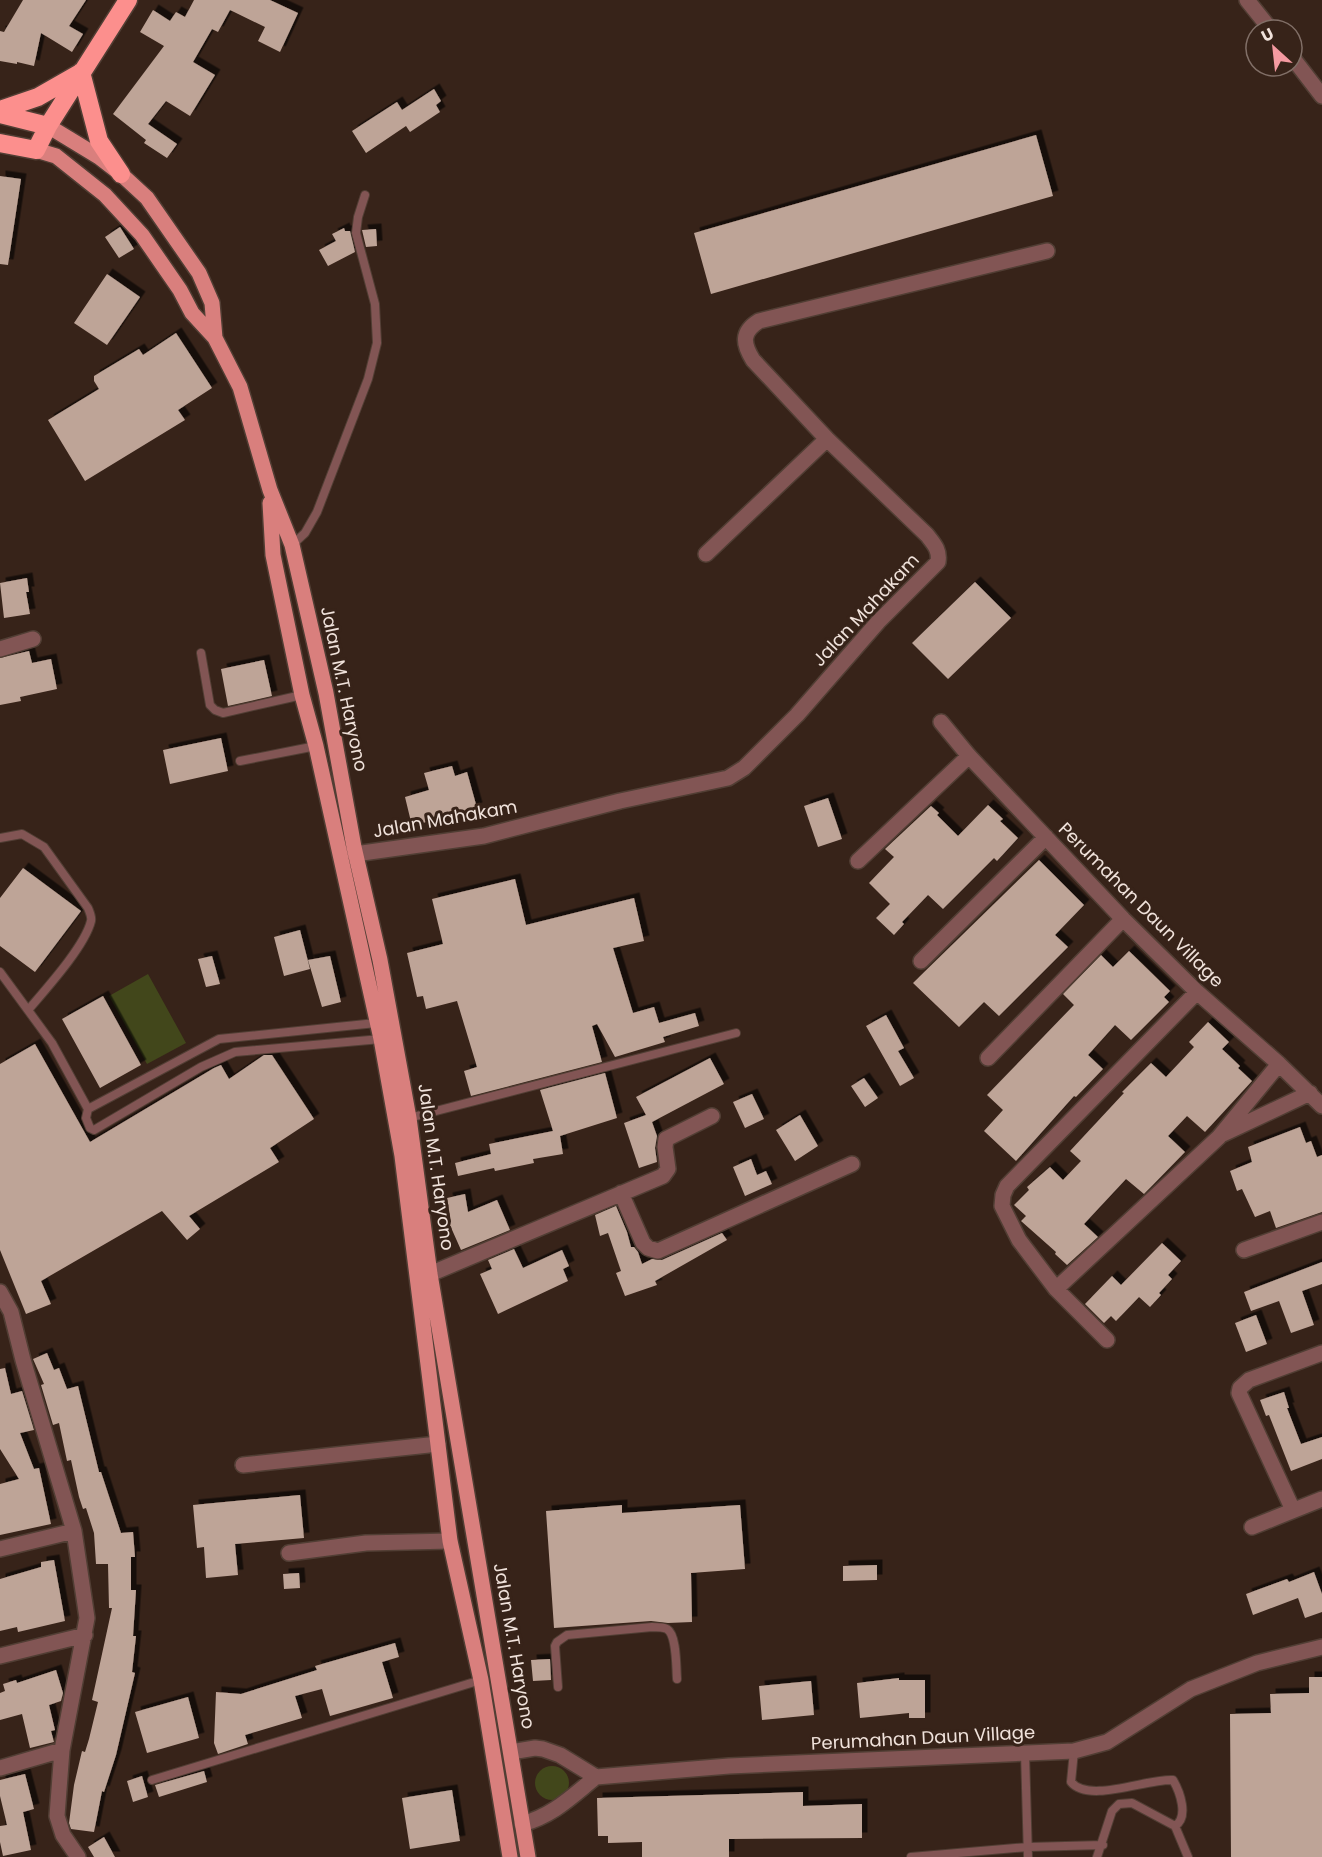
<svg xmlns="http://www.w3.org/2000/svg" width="1322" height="1857" font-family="Poppins,sans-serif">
  <defs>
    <filter id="shadow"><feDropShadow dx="5.5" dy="-5.5" stdDeviation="0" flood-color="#0009"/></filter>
  </defs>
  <rect width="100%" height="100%" fill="#372319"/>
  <!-- green -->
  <path fill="#42471b" d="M148,974L186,1043L147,1064L109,996Z
    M535 1783a17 17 0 1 1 34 0a17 17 0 1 1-34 0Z"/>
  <!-- building -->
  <path fill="#bea497" filter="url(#shadow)" d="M23,0H86L69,26L83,34L72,52L41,33L34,66L17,62V64L0,61V31L4,32Z
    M194,0H270L298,13L280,52L258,41L265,27L230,10L218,32L212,29L193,62L215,75L190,116L166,101L148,124L177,144L167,158L144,143L146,140L113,114L164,46L140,32L153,10L170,21L176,12L185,17Z
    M434,89L441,101L436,105L440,112L410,132L406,126L366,153L352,131L397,102L402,110Z
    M1036,135L1053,196L711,294L694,233Z
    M0,176L21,179L8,265L0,264Z
    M120,227L134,249L119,258L105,237Z
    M344,228L345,231H350L355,252L328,266L319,250L336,241L332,234Z
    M376,229L377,246L366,247L362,230Z
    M107,274L140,297L107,345L74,323Z
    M176,333L212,388L178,410L185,420L85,481L48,420L99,389L94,381V376L139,349L143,355Z
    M27,578L29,592H26L30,614L4,618L0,583Z
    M975,582L1011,618L948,679L912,643Z
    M29,651L32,663L51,659L57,689L20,697L21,701L0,705V658Z
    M264,660L272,696L228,706L221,669Z
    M221,738L228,771L170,784L163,750Z
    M452,766L455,776L467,772L477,808L412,826L405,797L429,790L424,773Z
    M828,798L842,839L818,847L804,806Z
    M988,805L1003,819L1000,821L1018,838L997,861L994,858L943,909L928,895L902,922L904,924L894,935L876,918L890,904L869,883L894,857L885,849L931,806L939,813L937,815L958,836Z
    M1039,860L1084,905L1055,935L1068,947L999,1016L984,1002L959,1027L913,983Z
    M23,868L81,911L35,972L0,946V898Z
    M515,879L526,925L634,898L644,941L613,948L633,1013L654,1007L659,1023L695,1013L699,1026L663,1037L665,1042L615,1057L597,1024L592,1026L602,1062L471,1096L464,1071L477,1067L457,1001L426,1009L423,996L417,997L407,953L443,944L432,899Z
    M300,930L310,969L284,976L274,937Z
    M1129,951L1170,991L1164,997L1169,1002L1131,1040L1115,1025L1088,1055L1103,1069L1076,1097L1074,1096L1016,1161L984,1131L1003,1110L987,1095L1074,1005L1063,994L1101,955L1113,967Z
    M212,956L220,984L206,987L198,959Z
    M330,956L341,1002L322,1007L308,960Z
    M103,996L141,1065L100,1088L62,1019Z
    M886,1015L904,1048L898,1051L914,1078L900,1086L866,1026Z
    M1208,1022L1229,1042L1222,1049L1240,1066L1238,1068L1252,1081L1205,1132L1187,1116L1168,1136L1185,1152L1144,1194L1126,1179L1084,1224L1098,1237L1067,1265L1055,1254L1056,1252L1021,1221L1026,1216L1014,1205L1029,1190L1027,1187L1050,1167L1063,1180L1081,1161L1070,1151L1124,1093L1122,1092L1151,1063L1166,1077L1194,1047L1189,1042Z
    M35,1044L90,1142L214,1068L221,1065L229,1079L264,1055H272L314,1119L270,1148L279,1162L189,1216L200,1229L187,1240L162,1211L41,1281L51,1304L26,1314L0,1250V1064Z
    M710,1058L724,1084L652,1122L657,1136L655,1148L657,1162L639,1168L624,1123L646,1115L636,1097Z
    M605,1073L617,1118L560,1136L563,1154L533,1159L534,1163L495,1171L494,1168L458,1176L455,1163L491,1154L489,1144L553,1131L540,1090Z
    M864,1078L878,1098L865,1107L851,1086Z
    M752,1094L764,1119L745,1128L733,1102Z
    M800,1115L818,1146L795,1161L776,1130Z
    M1300,1127L1306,1143L1311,1141L1317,1157L1322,1155V1212L1276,1228L1270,1211L1255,1217L1242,1189L1237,1191L1230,1171L1252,1162L1248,1147Z
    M751,1159L757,1175L766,1171L772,1184L745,1196L733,1167Z
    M465,1194L468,1212L497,1200L510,1230L461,1250L449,1223L451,1222L447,1198Z
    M616,1206L627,1232L631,1247H634L638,1252L642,1264L652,1259L662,1260L722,1233L727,1240L655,1281L657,1285L625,1296L616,1273L621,1271L608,1233L600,1236L595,1215Z
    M1162,1243L1181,1261L1168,1275L1172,1279L1159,1293L1161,1295L1150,1307L1139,1297L1116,1321L1111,1316L1104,1323L1085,1304L1112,1276L1121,1285Z
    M514,1249L523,1268L562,1250L569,1266L563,1269L568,1281L498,1314L480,1274L492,1269L488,1260Z
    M1322,1262V1284L1302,1291L1314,1325L1291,1333L1279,1301L1251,1311L1244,1292Z
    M1256,1315L1267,1344L1246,1352L1235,1323Z
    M47,1353L54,1370L59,1368L67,1389L78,1386L99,1472H101L121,1533L133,1532L135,1557H131V1590H136L133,1636H136L132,1672L135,1673L116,1755L104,1792L102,1791L94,1832L71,1829L69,1823L74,1785L82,1751L85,1752L89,1739L98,1702L92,1700L112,1608H109L108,1564H96L94,1533L86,1508L83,1509L79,1497L71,1460L67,1461L59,1423L53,1425L41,1385L44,1384L33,1359Z
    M5,1368L11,1394L22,1391L34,1430L20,1433L34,1469L39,1468L51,1524L0,1535V1484L19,1479L0,1449V1369Z
    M1284,1392L1289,1408H1287L1301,1444L1322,1437V1459L1291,1471L1269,1415L1266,1416L1260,1400Z
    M300,1495L304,1538L235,1544L238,1575L206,1578L204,1547L197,1548L193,1505Z
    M622,1505V1513L740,1505L745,1569L691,1573L692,1622L668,1623L651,1621L554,1628L546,1511Z
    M54,1560L65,1621L18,1632L17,1627L0,1631V1579L41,1567V1562Z
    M877,1565V1580L843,1581V1566Z
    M1314,1572L1322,1594V1612L1305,1618L1298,1598L1253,1615L1246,1594L1287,1579L1289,1582Z
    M299,1573L300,1588L284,1589L283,1574Z
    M395,1643L399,1657L382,1662L393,1698L330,1716L322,1689L295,1696L302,1718L245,1735L248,1744L218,1754L214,1743L216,1692L241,1694L317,1670L315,1666Z
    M550,1659L551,1680L533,1681L531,1660Z
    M56,1670L63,1693L61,1701L49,1705L55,1730L51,1731L54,1742L30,1748L22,1714L0,1720V1693L5,1691L3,1684L16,1680L17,1683Z
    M1309,1677H1322V1857H1231L1230,1714L1271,1713L1270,1694L1309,1693Z
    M899,1678V1680H925V1718H909V1713L860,1718L857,1683Z
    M811,1681L814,1715L762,1720L759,1686Z
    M188,1697L199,1738L147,1753L135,1712Z
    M204,1771L207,1782L159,1797L155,1785Z
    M25,1774L34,1809L23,1812L31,1850L3,1856L0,1842V1826L7,1825L0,1796V1780Z
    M142,1776L148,1797L133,1802L127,1781Z
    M452,1790L460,1841L410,1849L402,1798Z
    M803,1792V1806L862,1804V1838L729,1839V1857H642V1842L608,1843V1836H598L597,1798Z
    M104,1837L115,1857H94L88,1847Z"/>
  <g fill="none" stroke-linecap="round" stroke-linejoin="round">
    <!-- lane casing -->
    <g stroke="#513e34" stroke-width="10">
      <path id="lane" d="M292,545L305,533L317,512L368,379L377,343L375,304L356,233L358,217L365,195
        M201,653L210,705L215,710L223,713L302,695
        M240,761L316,746
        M0,838L22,834L44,847L88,908C90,913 92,917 91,921C85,946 46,989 29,1009
        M0,972L52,1043L88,1109
        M376,1023L219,1039L88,1109L86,1118L90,1128L94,1130L201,1067L235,1052L381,1039
        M409,1118L736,1033
        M558,1687L555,1646L557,1642L567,1635L652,1627C657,1627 663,1627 667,1629C677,1635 676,1667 677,1679
        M1074,1751L1071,1782C1089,1804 1148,1778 1173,1780C1180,1792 1189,1817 1175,1826
        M1025,1753L1028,1857
        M152,1780L481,1680
        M1175,1826L1188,1857
        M911,1857L1028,1847L1103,1845
        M1097,1857L1112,1811L1119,1804L1132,1803L1175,1826"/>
    </g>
    <!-- street casing -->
    <g stroke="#513e34" stroke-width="18">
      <path id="street" d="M1247,0L1271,30
        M1292,57L1322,96
        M706,554L827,439
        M0,649L33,639
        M941,722L969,756L1123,919L1197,992L1279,1064L1322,1106
        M355,854L484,836L620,801L728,778L744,768L797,715L878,622L938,562C940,550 934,544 927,535L827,439L753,360C743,344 741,332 759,321L1047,251
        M858,861L969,756
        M921,961L1046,837
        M988,1058L1123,919
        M1223,1134L1310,1093
        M621,1193L643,1243L648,1248L658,1251L852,1164
        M1244,1250L1322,1222
        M430,1274L663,1176L668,1169L665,1147L666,1139L712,1116
        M1056,1289L1219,1137L1279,1064
        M0,1292L11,1312L23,1360L74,1531L87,1618L62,1750L57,1816L63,1835L78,1857
        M1107,1340L1056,1289L1019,1240L1002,1206L1003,1195L1007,1186L1197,992
        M243,1465L438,1444
        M1293,1510L1239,1393L1240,1388L1249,1380L1322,1353
        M1252,1527L1322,1499
        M0,1549L74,1531
        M289,1553L366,1543L450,1541
        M0,1656L85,1635
        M511,1752L535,1748L543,1749L560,1755L596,1777L729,1766L1074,1751L1107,1742L1191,1689L1257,1663L1322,1647
        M0,1768L62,1750
        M522,1824C554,1815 571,1797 596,1777"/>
    </g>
    <!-- primary casing -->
    <g stroke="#513e34" stroke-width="18">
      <path id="primary" d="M48,126L99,157L121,174L147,198L199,273L212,303L215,338
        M36,150L56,156L105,195L142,235L180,290L192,313L215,338L240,387L270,490L292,545L326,693L354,847L380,960L409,1118L430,1274L528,1857
        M270,503L273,555L302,695L316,746L381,1039L402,1156L450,1541L481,1680L510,1857"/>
    </g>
    <!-- highway casing -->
    <g stroke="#513e34" stroke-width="21">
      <path id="highway" d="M81,72L99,141L121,174
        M0,110L38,97L80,73
        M0,114L48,126
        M0,143L36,150L48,126L128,0"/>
    </g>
    <!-- lane -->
    <use href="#lane" stroke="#825554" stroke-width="8"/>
    <!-- street -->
    <use href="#street" stroke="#825554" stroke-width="15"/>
    <!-- primary -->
    <use href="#primary" stroke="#d97f7d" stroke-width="15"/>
    <!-- highway -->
    <use href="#highway" stroke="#fc8f8d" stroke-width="18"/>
  </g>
  <g text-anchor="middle" stroke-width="6" stroke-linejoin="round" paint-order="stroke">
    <!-- street labels -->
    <g font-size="18" fill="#f0e2db" stroke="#372319">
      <text transform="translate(866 610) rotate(-47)" y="6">Jalan Mahakam</text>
      <text transform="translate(344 689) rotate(78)" y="6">Jalan M.T. Haryono</text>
      <text transform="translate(445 819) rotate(-10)" y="6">Jalan Mahakam</text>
      <text transform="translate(1141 905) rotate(45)" y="6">Perumahan Daun Village</text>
      <text transform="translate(436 1167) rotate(82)" y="6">Jalan M.T. Haryono</text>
      <text transform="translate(514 1646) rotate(80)" y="6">Jalan M.T. Haryono</text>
      <text transform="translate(923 1738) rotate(-3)" y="6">Perumahan Daun Village</text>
    </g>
  </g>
  <!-- north arrow -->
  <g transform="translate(1274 48) rotate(333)"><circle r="28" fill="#372319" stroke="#816f67" stroke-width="1.5"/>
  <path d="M0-4.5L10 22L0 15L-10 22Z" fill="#f49aa1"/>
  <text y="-9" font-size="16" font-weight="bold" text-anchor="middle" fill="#f0e2db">U</text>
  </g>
</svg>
